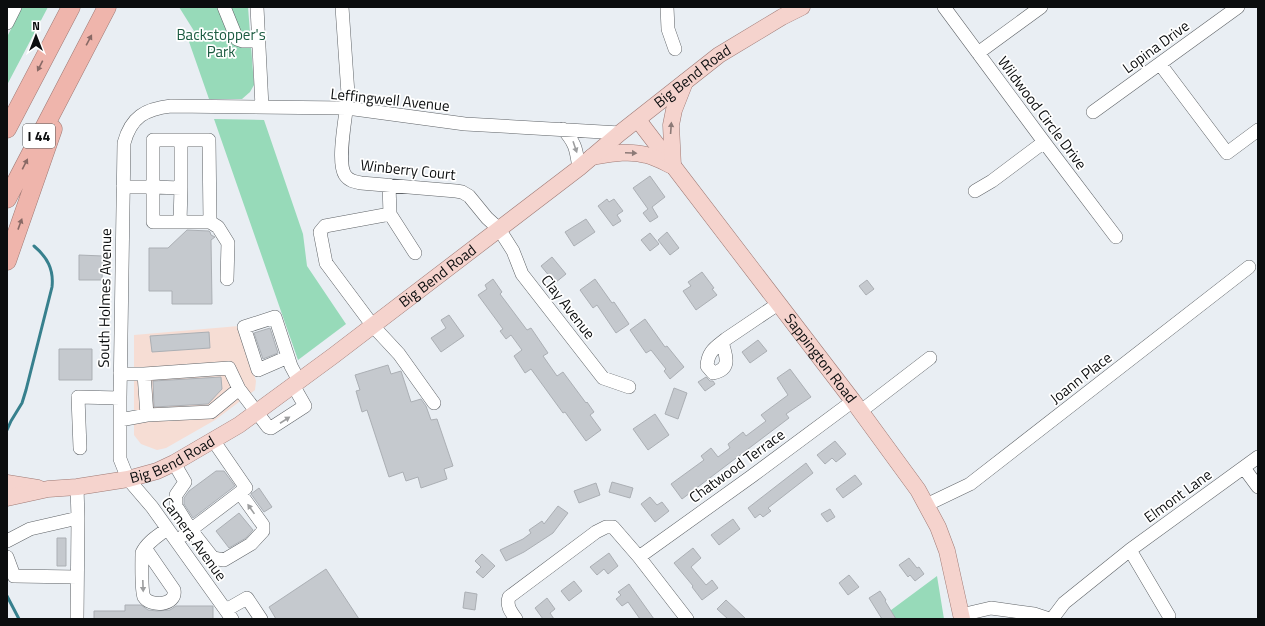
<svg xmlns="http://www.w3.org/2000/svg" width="1265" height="626" font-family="'Titillium Web',sans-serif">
  <rect width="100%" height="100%" fill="#e9eef3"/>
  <!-- commercial -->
  <path fill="#f6ddd4" d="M239,326L256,381L255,390L215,420L166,448L157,450L141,444L134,435V335Z"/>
  <!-- green -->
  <path fill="#97dab9" d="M22,7H48L7,85V37Z
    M179,7H248L254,85L250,92L242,99H209L187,36L194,31Z
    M214,119L264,120L303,234L307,266L346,324L298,360Z
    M937,576L944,619H879Z"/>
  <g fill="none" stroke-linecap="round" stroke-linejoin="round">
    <!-- stream -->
    <path stroke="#37808d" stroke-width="3" d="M7,430L11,421L22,403L26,390L52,287C54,269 47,257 34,246
      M7,596L19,619"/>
  </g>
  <!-- building -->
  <path fill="#c5c9ce" stroke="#abafb4" d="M650,176L665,197L652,207L658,217L650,222L643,213L648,209L633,188Z
    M607,199L609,202L614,199L623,211L617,215L621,221L613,226L598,206Z
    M586,219L595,232L574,246L565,232Z
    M187,230L209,231L210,232L211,235L215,237L211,240L212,304H172V291H149V248H168Z
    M667,232L679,248L670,255L658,240Z
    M650,233L659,244L650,251L641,240Z
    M79,255L103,256L102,280H79Z
    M552,257L566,274L555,283L541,266Z
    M702,272L714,288L712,289L717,295L696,310L683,291L691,286L688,282Z
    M493,279L502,292L500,294L527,330L531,328L548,353L543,356L557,376L563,372L586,403L587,402L594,412L590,415L601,430L586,441L565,412L563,413L531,369L525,373L514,356L522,350L511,335L506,339L500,331L503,329L478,295L487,289L485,285Z
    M595,279L612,303L614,302L629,324L616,333L597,305L593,308L580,290Z
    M867,280L874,289L866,295L859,286Z
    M449,315L464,336L441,352L431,338L446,328L441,320Z
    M645,319L665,347L667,346L684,367L670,379L664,371L666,369L651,350L646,353L630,330Z
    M270,328L278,353L263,359L254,333Z
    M209,332L210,348L152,352L150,336Z
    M758,340L767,351L750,363L742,352Z
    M59,349H92V380H59Z
    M388,365L391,374L401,371L411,402L421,399L426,406L431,420L437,419L453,466L444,469L447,479L421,488L418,477L406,481L403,472L389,477L367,410L362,412L356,391L360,390L355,375Z
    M790,369L811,397L786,414L789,418L682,499L671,484L704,460L701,456L711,448L718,457L730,448L728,444L743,432L746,436L766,421L761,415L788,395L777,378Z
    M221,377L222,389L208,404L154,407L153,381Z
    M706,377L710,381H713L715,384L705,391L698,382Z
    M674,388L687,393L678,419L665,414Z
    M655,414L669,435L648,450L633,429Z
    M835,441L846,454L836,462L832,458L825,464L817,455Z
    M806,463L813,473L768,508L771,511L763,517L760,514L755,518L748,508Z
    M216,471H224L235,486L193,518L184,504V498L189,491Z
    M855,475L862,484L843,498L836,489Z
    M612,482L633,488L630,498L609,492Z
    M596,483L600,495L579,503L574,491Z
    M259,488L272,507L264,512L251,494Z
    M650,497L657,505L662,502L669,511L655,522L641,504Z
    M558,506L568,513L553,533L524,552L506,561L500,550L523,539L531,533L529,530L542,521L544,524Z
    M830,509L835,517L827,522L821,514Z
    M239,513L253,530L246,538L229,548L216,531Z
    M733,519L740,529L719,545L711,535Z
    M57,538H66V566H57Z
    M693,548L701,558L691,567L706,585L712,580L718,588L702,600L692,587L693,586L674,563Z
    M609,553L618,566L608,574L604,569L597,575L590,567Z
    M482,554L495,566L483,578L476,572L481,567L475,561Z
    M909,558L917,568L919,567L924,574L915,581L910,575L908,577L899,565Z
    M326,569L359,619H276L269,607Z
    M849,575L859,587L848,595L839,583Z
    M574,581L582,591L569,601L561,591Z
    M629,584L654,619H640L628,602L622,606L616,599L621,595L618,592Z
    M880,591L886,600L885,601L896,619H882L869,598Z
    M465,592L477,594L475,610L463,608Z
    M547,598L555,609L550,613L554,619H543L535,608Z
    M726,600L746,619H728L717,609Z
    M125,605H141L148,610L157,611L170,610L176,606H213V619H94V611H125Z"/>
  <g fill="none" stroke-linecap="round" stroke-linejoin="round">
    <!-- minor casing -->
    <g stroke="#5f6367" stroke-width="14">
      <path id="minor" d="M224,7L237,39L243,41H259
        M257,7L262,107
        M342,7L348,94C347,112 336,161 345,175C349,181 355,182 361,183L456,191L462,192L469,196L487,218L499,229L513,251L522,274L603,378L629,387
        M667,7L668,29L675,49
        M944,7L1044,142L1116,237
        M7,23L15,7
        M978,53L1041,7
        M1160,64L1227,153L1258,130
        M1093,112L1238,7
        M563,129C576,144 576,149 579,168
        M389,185L390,214L325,226L320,232L326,263L373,326L399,354L434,403
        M123,187H153V222H210L209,140H153V187L181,188V140
        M975,191L992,181L1044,142
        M390,214L415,253
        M180,222L181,188
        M210,222L218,227L228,243L227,279
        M722,342C726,356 732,369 713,373L707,366C708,351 715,348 726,339L778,304
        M288,357L258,370L244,327L275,317L291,366L299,381
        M120,374H144L229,368L239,389L268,427L271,428L305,406L293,385
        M144,374L147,415
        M861,411L930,358
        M120,420L147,415L211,412L239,389
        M80,448L78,397L120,398
        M174,463L185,482L176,495V506L191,530L213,558L224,560L251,544L263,531V525L240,493
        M1244,468L1258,487
        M926,505L970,484L1249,267
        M184,535L246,488L213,440
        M7,541L30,529L78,518
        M145,548L174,590C177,606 150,607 144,597C141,591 142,562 142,553C147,542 158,536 167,529
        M1130,550L1169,616
        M7,557L14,576L77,577
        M639,557L752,476L853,401
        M226,610L247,598L261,619
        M961,615L991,608L1034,614L1049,619
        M77,619L78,518L77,487
        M232,619L152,507L128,479L120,459V398L124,143C131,117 145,109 171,106L347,108L465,124L620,133
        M516,619C511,612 506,606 509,597L596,532L606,527H613L639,557L687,619
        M1052,619L1064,603L1130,550L1258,457"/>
    </g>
    <!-- major casing -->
    <g stroke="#9f7a75" stroke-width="17">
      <g id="major">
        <path id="s1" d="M638,120L853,401L918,490L938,527L947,551L962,619"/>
        <path d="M592,157C610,154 629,150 646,155C655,157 662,161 670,165"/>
        <path d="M673,166L671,125L674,110L685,82"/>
        <path d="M7,483L38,488"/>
        <path id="s2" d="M7,498L48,489L77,487L128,479L157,471L174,463L239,425L333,356L579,168L620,133L719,55L782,17L802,7"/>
      </g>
    </g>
    <!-- highway casing -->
    <g stroke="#9f7a75" stroke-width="19">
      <path id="highway" d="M7,129L71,7
        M7,199L107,7
        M7,261L53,129"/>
    </g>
    <!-- minor -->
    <use href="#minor" stroke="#fff" stroke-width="13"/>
    <!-- major -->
    <use href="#major" stroke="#f5d3cd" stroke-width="16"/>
    <!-- highway -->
    <use href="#highway" stroke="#efb5ac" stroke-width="18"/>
  </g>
  <!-- one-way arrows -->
  <defs><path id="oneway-solid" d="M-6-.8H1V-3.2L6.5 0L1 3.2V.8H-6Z"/></defs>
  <g fill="#886965">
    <use href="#oneway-solid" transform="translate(89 40) rotate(-62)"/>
    <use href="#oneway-solid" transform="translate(40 66) rotate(117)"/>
    <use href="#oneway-solid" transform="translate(25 164) rotate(-63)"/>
    <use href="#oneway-solid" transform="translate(20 224) rotate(-70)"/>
  </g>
  <g fill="#8c7a77">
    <use href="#oneway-solid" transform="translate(671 128) rotate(-86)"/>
    <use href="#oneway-solid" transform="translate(631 153) rotate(2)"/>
  </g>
  <g fill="#9d9e9f">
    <use href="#oneway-solid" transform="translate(575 147) rotate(71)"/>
    <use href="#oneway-solid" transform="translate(285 420) rotate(-33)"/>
    <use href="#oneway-solid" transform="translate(251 509) rotate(-125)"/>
    <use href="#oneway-solid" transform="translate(143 586) rotate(88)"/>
  </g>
  <g text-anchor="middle" stroke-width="3.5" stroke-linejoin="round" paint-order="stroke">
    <!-- shield labels -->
    <rect fill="#fff" stroke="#545656" stroke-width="1" x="23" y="124" width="32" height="24" rx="3"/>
    <g font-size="14" font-weight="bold" fill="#0b0d0e">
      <text x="39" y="141">I 44</text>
    </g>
    <!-- park labels -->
    <g font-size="15" fill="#1b5a40" stroke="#fff">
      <text x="221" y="40">Backstopper's<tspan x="221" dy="17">Park</tspan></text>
    </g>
    <!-- street labels -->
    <g font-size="15" fill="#0b0d0e" stroke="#fff">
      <text transform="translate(1156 47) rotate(-36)" y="5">Lopina Drive</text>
      <text dy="5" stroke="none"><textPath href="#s2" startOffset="819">Big Bend Road</textPath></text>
      <text transform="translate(390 100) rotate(6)" y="5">Leffingwell Avenue</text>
      <text transform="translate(1042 113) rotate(53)" y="5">Wildwood Circle Drive</text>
      <text transform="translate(408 170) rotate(6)" y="5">Winberry Court</text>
      <text dy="5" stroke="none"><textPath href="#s2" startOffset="495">Big Bend Road</textPath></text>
      <text transform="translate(105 298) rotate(-89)" y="5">South Holmes Avenue</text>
      <text transform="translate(568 307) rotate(52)" y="5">Clay Avenue</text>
      <text dy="5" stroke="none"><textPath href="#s1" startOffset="300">Sappington Road</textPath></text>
      <text transform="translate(1081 378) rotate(-38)" y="5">Joann Place</text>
      <text dy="5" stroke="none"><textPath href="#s2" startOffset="171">Big Bend Road</textPath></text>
      <text transform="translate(737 466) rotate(-36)" y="5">Chatwood Terrace</text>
      <text transform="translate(1178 496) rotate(-36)" y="5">Elmont Lane</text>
      <text transform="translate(194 539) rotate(54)" y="5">Camera Avenue</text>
    </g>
  </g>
  <!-- border -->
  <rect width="1265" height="626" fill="none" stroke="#0b0d0e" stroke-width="16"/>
  <!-- north arrow -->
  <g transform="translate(36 36)" stroke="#ffffff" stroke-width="3" paint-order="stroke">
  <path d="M0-3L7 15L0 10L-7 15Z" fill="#0b0d0e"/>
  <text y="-6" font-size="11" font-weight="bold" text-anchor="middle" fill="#0b0d0e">N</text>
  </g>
</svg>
